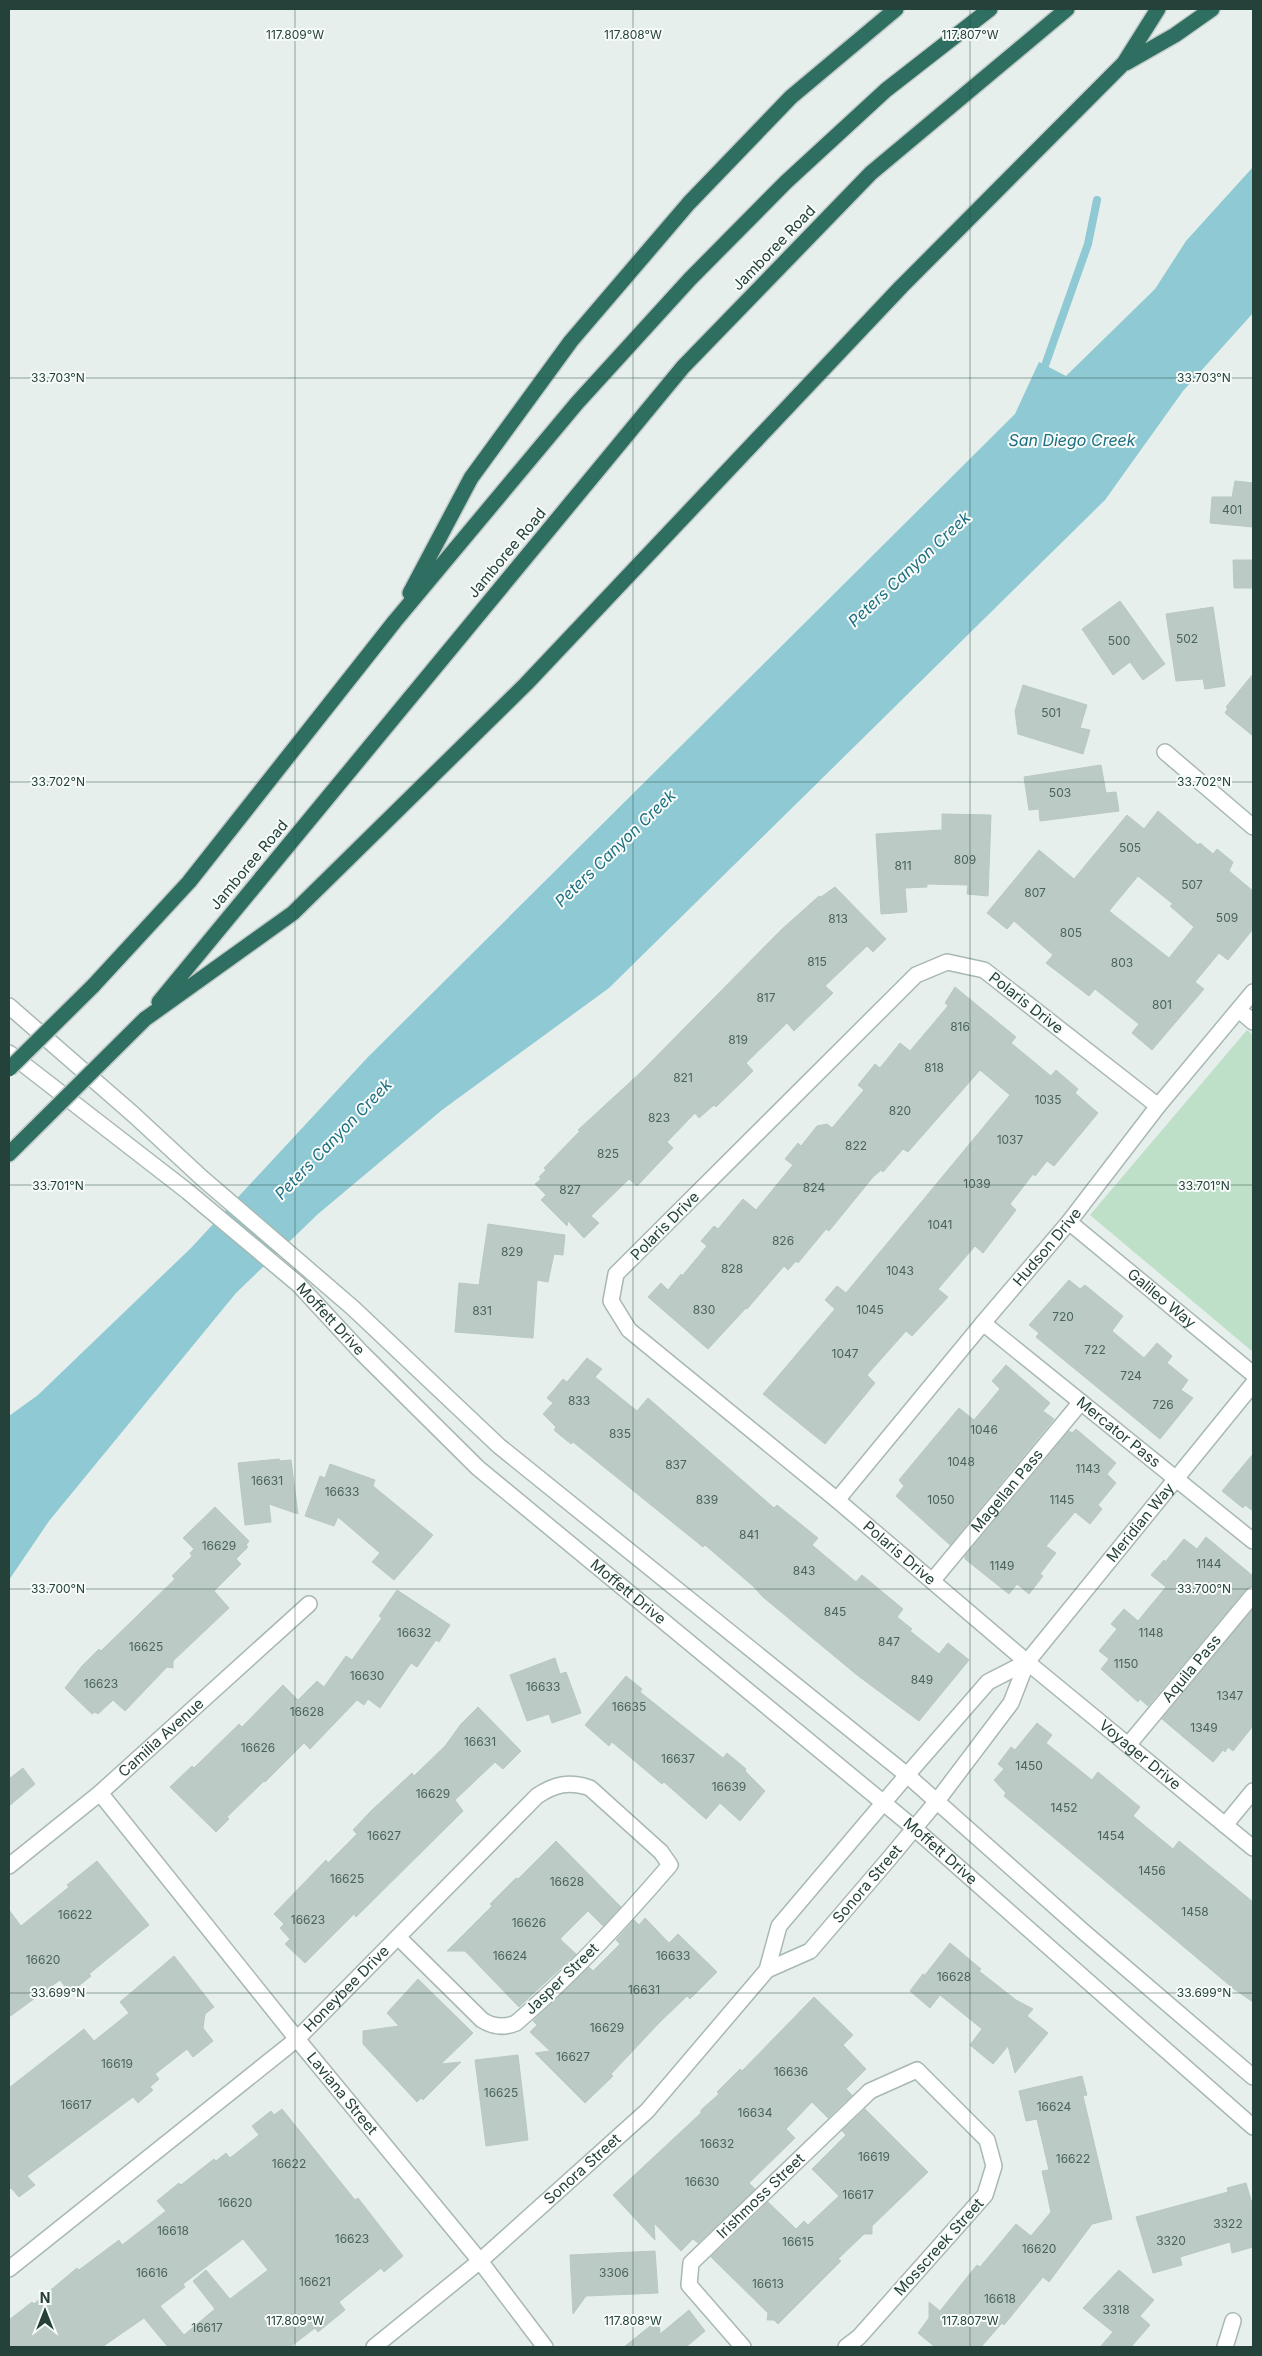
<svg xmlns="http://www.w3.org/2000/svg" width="1262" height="2356" font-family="Inter,sans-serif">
  <rect width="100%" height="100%" fill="#e6efeb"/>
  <!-- green -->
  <path fill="#bfe0c8" d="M1247,1030L1253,1035V1352L1090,1215Z"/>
  <!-- water -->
  <path fill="#8ec9d4" d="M1253,167V313L1183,391L1105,500L609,988L442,1110L318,1214L236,1293L49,1521L9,1580V1416L38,1395L191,1248L368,1057L1015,414L1039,362L1066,376L1155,289L1186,241Z"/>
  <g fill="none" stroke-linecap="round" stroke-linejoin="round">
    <!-- stream -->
    <path stroke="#8ec9d4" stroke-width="8" d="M1042,374L1088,244L1097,200"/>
  </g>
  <!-- building -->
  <path fill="#bbcac4" stroke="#b8c9c2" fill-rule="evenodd" d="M1235,481L1253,483V527L1210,523L1212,497H1232Z
    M1233,560H1253V588H1234Z
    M1120,601L1165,664L1143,680L1130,662L1113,675L1082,629Z
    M1213,607L1225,686L1205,689L1203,679L1176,681L1166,614Z
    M1253,674V736L1225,713L1228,708L1226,707Z
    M1023,685L1087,705L1080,728L1090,730L1083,754L1018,734L1015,711Z
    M1101,765L1106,793L1116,792L1119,811L1040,821L1039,809L1029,810L1024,777Z
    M1158,811L1198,845L1200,843L1213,854L1217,849L1233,862L1229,871L1253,891V929L1228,960L1219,953L1195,982L1204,989L1152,1050L1132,1033L1139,1024L1095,989L1089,996L1046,963L1053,955L1014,921L1007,929L987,913L1039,850L1074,879L1127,815L1144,829ZM1138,876L1173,904L1170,906L1194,927L1169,958L1109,911Z
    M942,814L991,815L988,896L967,894L968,885L927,884V887L905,888L907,912L881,914L876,834L942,830Z
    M835,887L886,939L873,952L867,946L825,986L833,993L794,1031L787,1023L746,1063L753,1071L716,1107L714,1105L699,1118L695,1113L667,1142L673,1148L637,1186L629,1179L591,1216L599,1223L584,1238L568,1221L567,1226L541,1200L546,1195L535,1184L541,1179L539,1177L546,1170L544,1168L580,1131L578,1130L640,1073L781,930L819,896L821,897Z
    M955,987L1016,1037L1011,1043L1051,1076L1056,1070L1078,1089L1075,1093L1098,1113L1054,1166L1047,1161L1035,1176L1033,1174L1010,1204L1016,1210L983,1253L975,1246L938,1289L948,1297L912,1336L906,1331L867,1375L875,1383L825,1444L763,1394L835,1309L825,1300L837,1286L846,1293L1010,1095L980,1070L908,1152L903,1149L883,1172L881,1170L873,1177L829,1231L826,1229L798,1263L796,1261L788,1270L784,1266L747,1309L746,1308L708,1349L648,1297L661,1283L668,1290L681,1274L682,1276L707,1246L701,1241L714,1226L718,1229L743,1199L756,1210L793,1165L785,1159L798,1143L801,1146L817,1126L827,1124L832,1128L864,1090L858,1085L875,1064L880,1068L900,1043L910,1051L948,1006L945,1003Z
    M488,1224L565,1235L563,1255L554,1254L548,1282L537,1280L533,1338L455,1332L459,1283L479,1285Z
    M1069,1280L1080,1289L1085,1285L1123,1316L1112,1331L1144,1358L1157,1343L1172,1356L1167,1363L1188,1380L1181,1390L1193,1398L1160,1439L1036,1337L1039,1333L1029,1325Z
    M587,1358L602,1369L595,1377L637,1411L648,1398L774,1508L777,1505L818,1538L812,1545L856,1582L862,1575L903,1609L897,1617L912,1629L910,1631L939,1654L948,1643L969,1660L919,1721L857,1675L763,1597L753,1586L705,1545L703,1547L573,1442L571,1444L554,1430L556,1427L543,1414L553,1403L547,1398L563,1379L567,1382Z
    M1006,1365L1050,1403L1043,1411L1054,1419L950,1545L896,1496L904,1486L899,1480L959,1408L974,1420L1000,1389L992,1381Z
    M1076,1429L1116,1463L1107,1474L1116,1483L1098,1505L1102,1509L1090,1524L1075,1512L1046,1546L1056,1553L1040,1574L1043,1576L1029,1594L1017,1584L1009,1594L965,1559V1556L1069,1431L1072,1433Z
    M1253,1454V1511L1245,1505L1243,1508L1222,1491Z
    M279,1459L280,1461L291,1460L298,1514L269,1504L271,1522L245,1525L238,1463Z
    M330,1464L375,1480L373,1486L433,1535L394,1580L372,1562L380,1553L338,1517L334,1526L305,1516L320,1476L325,1478Z
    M215,1507L249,1541L246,1545L248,1547L236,1559L241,1564L214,1591L229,1608L173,1661V1668L167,1667L125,1711L113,1700L98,1714L95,1712L92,1714L65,1688L82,1666L99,1649L101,1651L175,1579L172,1576L192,1556L190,1553L194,1549L183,1538Z
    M1206,1537L1253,1576V1586L1246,1589L1148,1706L1140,1699L1138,1702L1101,1669L1109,1659L1099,1651L1117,1629L1111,1624L1124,1609L1138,1621L1166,1587L1151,1575L1164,1560L1165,1562L1184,1539L1197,1549Z
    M397,1590L450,1625L439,1642L436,1640L417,1667L411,1663L380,1708L368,1699L364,1705L357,1700L310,1749L304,1743L265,1782L264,1781L227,1817L229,1819L216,1832L170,1787L192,1766L194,1768L239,1724L242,1727L283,1685L298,1700L317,1681L324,1687L346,1656L352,1660L382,1618L379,1616Z
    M1253,1609V1726L1233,1751L1228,1747L1225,1752L1223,1750L1213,1762L1162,1719Z
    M555,1658L560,1674L566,1672L581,1713L552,1723L549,1714L527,1721L510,1675Z
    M626,1676L642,1689L640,1692L723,1758L727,1753L746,1769L745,1771L765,1791L740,1821L720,1803L706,1819L664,1782L662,1784L612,1742L609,1746L585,1725Z
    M478,1707L521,1751L503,1769L495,1762L455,1800L463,1811L356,1917L354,1914L305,1963L285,1944L290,1939L280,1928L284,1924L274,1914L326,1860L328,1863L357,1834L353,1830L371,1811L412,1773L414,1776L445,1746L461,1724Z
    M1037,1723L1052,1735L1046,1743L1092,1780L1098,1772L1140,1807L1133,1816L1173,1849L1179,1841L1253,1902V2002L1234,1989L1004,1796L1006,1793L994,1780L1004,1769L998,1764L1011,1747L1015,1750Z
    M23,1768L35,1784L9,1806V1779Z
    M556,1841L621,1907L603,1926L588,1911L560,1939L576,1954L519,2007L465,1951H447L492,1906L490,1904L516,1878L518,1879Z
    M97,1861L149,1925L89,1974L91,1976L70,1993L60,1980L9,2017V1910L21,1926L69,1887L67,1885Z
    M645,1918L669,1943L678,1934L717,1972L690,1999L687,1996L660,2022L611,2074L613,2076L585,2103L535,2053L550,2051L530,2032L537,2025L533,2021L589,1967L593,1971L620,1944L616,1940L634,1920L639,1925Z
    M950,1943L981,1969L979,1971L1016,2000L1033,2009L1027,2016L1048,2033L1015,2073L1008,2046L993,2064L970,2045L982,2029L940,1995L930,2008L910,1991L923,1974L925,1975Z
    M174,1956L214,2007L205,2014L203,2028L213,2041L193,2057L187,2049L155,2074L159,2079L150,2087L153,2090L138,2103L133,2097L27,2176L35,2185L19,2197L11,2188L9,2190V2088L84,2029L94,2041L129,2013L120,2002Z
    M418,1979L473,2033L441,2064L461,2062L423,2100L421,2098L417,2102L363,2044V2031L399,2026L387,2013Z
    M814,1997L853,2035L843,2045L866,2069L846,2089L852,2095L828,2118L812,2102L786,2129L795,2138L749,2183L755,2189L698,2243L693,2239L681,2251L654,2223L655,2240L613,2195L701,2113V2110L719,2094L717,2092L740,2069L742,2071Z
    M518,2055L528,2140L486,2146L475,2060Z
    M1082,2076L1087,2095L1083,2096L1112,2219L1092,2224L1049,2282L1043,2277L1004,2325L1002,2323L981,2347H935L918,2333L929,2318V2302L940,2311L977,2265L980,2267L1016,2224L1031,2236L1051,2212L1042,2171L1049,2170L1037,2119L1026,2121L1019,2091Z
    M282,2109L355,2200L358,2198L403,2256L384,2272L381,2268L339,2302L345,2310L318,2332L315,2328L290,2347H168L144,2318L102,2347H9V2320L32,2302L34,2304L77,2268L79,2270L119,2240L122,2245L166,2211L157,2201L179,2183L181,2185L214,2159L216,2161L226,2153L230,2158L259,2135L252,2126L271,2111L274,2115ZM243,2239L268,2270L230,2299L206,2270L193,2281L215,2309L184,2335L160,2306L185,2287L183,2284Z
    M865,2109L928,2172L872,2226V2234H864L838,2259L841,2261L778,2324L774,2320H767L768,2313L711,2257L768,2202L796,2229L804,2221L808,2225L839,2196L812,2169L846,2135L842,2131Z
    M1246,2183L1253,2207V2247L1232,2253L1230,2242L1180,2257L1182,2265L1153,2273L1136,2217L1228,2192L1227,2188Z
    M655,2251L658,2293L586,2296L573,2314L570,2255Z
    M1119,2270L1154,2300L1140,2316L1150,2325L1131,2347H1100L1113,2332L1083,2308Z
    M689,2310L705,2331L686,2347H624L659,2319L660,2334Z"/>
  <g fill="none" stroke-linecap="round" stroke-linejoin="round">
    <!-- minor casing -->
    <g stroke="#a8b8b2" stroke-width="18">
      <g id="minor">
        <path d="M1165,752L1253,827"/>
        <path d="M9,1006L134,1115L202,1178L353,1308L499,1446L907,1775L1085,1933L1253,2077"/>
        <path d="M1239,1010L1253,1022"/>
        <path id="s1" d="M9,1053L187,1191L298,1284L361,1352L478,1468L914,1828L1253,2127"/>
        <path id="s2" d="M1158,1106L984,970L947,962L916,975L616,1274L611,1301L629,1330L837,1500L1027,1662L1253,1848"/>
        <path id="s3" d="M1069,1222L1253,1374"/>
        <path id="s4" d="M983,1323L1253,1541"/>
        <path id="s5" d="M837,1500L983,1323L1069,1222L1158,1106L1253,992"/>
        <path id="s6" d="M933,1580L1081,1402"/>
        <path id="s7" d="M1129,1744L1253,1595"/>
        <path id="s8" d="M100,1793L297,2039L480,2261L545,2347"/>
        <path d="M1225,1825L1253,1791"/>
        <path id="s9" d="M9,1866L100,1793L309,1604"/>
        <path id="s10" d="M767,1970L810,1951L888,1860L937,1801L1011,1703L1027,1662L1253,1384"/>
        <path id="s11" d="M9,2269L297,2039L537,1796C555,1784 569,1781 590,1788L661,1852L670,1865C622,1921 572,1975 516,2023C504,2028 493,2027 482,2020L398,1937"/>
        <path id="s12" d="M374,2347L480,2261L647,2111L767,1970L779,1926L907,1775L988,1682L1027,1662"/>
        <path id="s13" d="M743,2347L689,2285L691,2263L870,2091L917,2070L987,2140L994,2166L985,2195L859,2337L846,2347"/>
        <path d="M1225,2347L1233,2321"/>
      </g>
    </g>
    <!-- highway casing -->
    <g stroke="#c2cac8" stroke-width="18">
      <path id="highway" d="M1126,63L1175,35L1212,9
        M410,593L471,478L571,341L689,203L791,97L896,9
        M93,986L189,882L395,621L577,403L690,279L786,182L886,90L990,9
        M159,1002L683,367L871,173L1067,9
        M145,1019L293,913L526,684L901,287L1124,63L1158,9
        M9,1154L18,1145"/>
    </g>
    <!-- minor -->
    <use href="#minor" stroke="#fff" stroke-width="15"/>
    <!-- highway -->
    <use href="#highway" stroke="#2f6f62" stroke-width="15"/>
    <!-- highway-bridge casing -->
    <g stroke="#c2cac8" stroke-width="18" stroke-linecap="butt">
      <path id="highway-bridge" d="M9,1069L93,986
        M18,1145L145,1019"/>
    </g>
    <!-- highway-bridge -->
    <use href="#highway-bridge" stroke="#2f6f62" stroke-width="15"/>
  </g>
  <!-- ticks -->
  <path fill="none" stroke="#24423a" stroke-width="1" stroke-opacity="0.45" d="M295,9V2347M633,9V2347M970,9V2347M9,378H1253M9,782H1253M9,1185H1253M9,1589H1253M9,1993H1253"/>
  <g text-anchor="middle" stroke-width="4" stroke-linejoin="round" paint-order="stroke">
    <!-- number labels -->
    <g font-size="12" fill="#4a645c">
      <text x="1232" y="514">401</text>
      <text x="1187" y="643">502</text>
      <text x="1119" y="645">500</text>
      <text x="1051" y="717">501</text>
      <text x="1060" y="797">503</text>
      <text x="1130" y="852">505</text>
      <text x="965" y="864">809</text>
      <text x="903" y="870">811</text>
      <text x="1192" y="889">507</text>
      <text x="1035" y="897">807</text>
      <text x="1227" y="922">509</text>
      <text x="838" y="923">813</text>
      <text x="1071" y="937">805</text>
      <text x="817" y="966">815</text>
      <text x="1122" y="967">803</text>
      <text x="766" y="1002">817</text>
      <text x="1162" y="1009">801</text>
      <text x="960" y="1031">816</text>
      <text x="738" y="1044">819</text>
      <text x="934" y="1072">818</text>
      <text x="683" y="1082">821</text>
      <text x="1048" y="1104">1035</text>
      <text x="900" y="1115">820</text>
      <text x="659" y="1122">823</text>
      <text x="1010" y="1144">1037</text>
      <text x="856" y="1150">822</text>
      <text x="608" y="1158">825</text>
      <text x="977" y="1188">1039</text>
      <text x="814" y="1192">824</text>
      <text x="570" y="1194">827</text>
      <text x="940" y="1229">1041</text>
      <text x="783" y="1245">826</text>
      <text x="512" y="1256">829</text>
      <text x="732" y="1273">828</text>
      <text x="900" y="1275">1043</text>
      <text x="704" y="1314">830</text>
      <text x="870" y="1314">1045</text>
      <text x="482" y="1315">831</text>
      <text x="1063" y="1321">720</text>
      <text x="1095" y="1354">722</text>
      <text x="845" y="1358">1047</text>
      <text x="1131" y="1380">724</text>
      <text x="579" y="1405">833</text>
      <text x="1163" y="1409">726</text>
      <text x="984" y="1434">1046</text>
      <text x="620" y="1438">835</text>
      <text x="961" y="1466">1048</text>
      <text x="676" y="1469">837</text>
      <text x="1088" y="1473">1143</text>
      <text x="267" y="1485">16631</text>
      <text x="342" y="1496">16633</text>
      <text x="707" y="1504">839</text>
      <text x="941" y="1504">1050</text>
      <text x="1062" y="1504">1145</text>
      <text x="749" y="1539">841</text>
      <text x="219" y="1550">16629</text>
      <text x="1209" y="1568">1144</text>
      <text x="1002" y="1570">1149</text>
      <text x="804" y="1575">843</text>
      <text x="835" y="1616">845</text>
      <text x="414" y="1637">16632</text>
      <text x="1151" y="1637">1148</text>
      <text x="889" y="1646">847</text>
      <text x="146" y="1651">16625</text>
      <text x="1126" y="1668">1150</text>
      <text x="367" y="1680">16630</text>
      <text x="922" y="1684">849</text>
      <text x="101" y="1688">16623</text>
      <text x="543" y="1691">16633</text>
      <text x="1230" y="1700">1347</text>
      <text x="629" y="1711">16635</text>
      <text x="307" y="1716">16628</text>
      <text x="1204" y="1732">1349</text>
      <text x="480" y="1746">16631</text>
      <text x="258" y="1752">16626</text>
      <text x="678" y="1763">16637</text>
      <text x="1029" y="1770">1450</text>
      <text x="729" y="1791">16639</text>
      <text x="433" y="1798">16629</text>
      <text x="1064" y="1812">1452</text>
      <text x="384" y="1840">16627</text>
      <text x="1111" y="1840">1454</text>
      <text x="1152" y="1875">1456</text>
      <text x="347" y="1883">16625</text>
      <text x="567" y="1886">16628</text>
      <text x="1195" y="1916">1458</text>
      <text x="75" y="1919">16622</text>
      <text x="308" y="1924">16623</text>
      <text x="529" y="1927">16626</text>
      <text x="510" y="1960">16624</text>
      <text x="673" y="1960">16633</text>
      <text x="43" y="1964">16620</text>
      <text x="954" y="1981">16628</text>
      <text x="644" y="1994">16631</text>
      <text x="607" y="2032">16629</text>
      <text x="573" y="2061">16627</text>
      <text x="117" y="2068">16619</text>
      <text x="791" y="2076">16636</text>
      <text x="501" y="2097">16625</text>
      <text x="76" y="2109">16617</text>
      <text x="1054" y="2111">16624</text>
      <text x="755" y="2117">16634</text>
      <text x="717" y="2148">16632</text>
      <text x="874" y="2161">16619</text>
      <text x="1073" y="2163">16622</text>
      <text x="289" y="2168">16622</text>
      <text x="702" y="2186">16630</text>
      <text x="858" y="2199">16617</text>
      <text x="235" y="2207">16620</text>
      <text x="1228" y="2228">3322</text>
      <text x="173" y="2235">16618</text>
      <text x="352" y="2243">16623</text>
      <text x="1171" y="2245">3320</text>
      <text x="798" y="2246">16615</text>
      <text x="1039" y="2253">16620</text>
      <text x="152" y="2277">16616</text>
      <text x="614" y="2277">3306</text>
      <text x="315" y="2286">16621</text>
      <text x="768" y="2288">16613</text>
      <text x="1000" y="2303">16618</text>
      <text x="1116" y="2314">3318</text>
      <text x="207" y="2332">16617</text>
    </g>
    <!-- street labels -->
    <g font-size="15" fill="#24423a" stroke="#f7fbf9">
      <text transform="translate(774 248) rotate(-46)" y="5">Jamboree Road</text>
      <text transform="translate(507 553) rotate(-50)" y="5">Jamboree Road</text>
      <text transform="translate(249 865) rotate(-50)" y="5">Jamboree Road</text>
      <text transform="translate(1026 1003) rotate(38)" y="5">Polaris Drive</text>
      <text transform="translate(665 1226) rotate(-45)" y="5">Polaris Drive</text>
      <text dy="5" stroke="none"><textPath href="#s5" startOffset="329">Hudson Drive</textPath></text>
      <text dy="5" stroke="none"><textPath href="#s3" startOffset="120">Galileo Way</textPath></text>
      <text dy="5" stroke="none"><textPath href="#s1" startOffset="418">Moffett Drive</textPath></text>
      <text dy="5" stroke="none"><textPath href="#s4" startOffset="174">Mercator Pass</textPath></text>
      <text dy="5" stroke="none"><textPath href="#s6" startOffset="116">Magellan Pass</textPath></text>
      <text dy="5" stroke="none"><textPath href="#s10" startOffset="590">Meridian Way</textPath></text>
      <text dy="5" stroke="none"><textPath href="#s2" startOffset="1128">Polaris Drive</textPath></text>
      <text dy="5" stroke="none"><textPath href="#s1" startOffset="822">Moffett Drive</textPath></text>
      <text dy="5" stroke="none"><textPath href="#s7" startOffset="98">Aquila Pass</textPath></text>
      <text dy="5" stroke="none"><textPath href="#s9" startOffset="199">Camilia Avenue</textPath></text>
      <text dy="5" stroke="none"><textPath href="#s2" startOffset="1442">Voyager Drive</textPath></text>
      <text dy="5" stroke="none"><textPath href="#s1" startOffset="1228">Moffett Drive</textPath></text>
      <text dy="5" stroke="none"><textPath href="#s10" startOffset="135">Sonora Street</textPath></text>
      <text transform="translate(562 1979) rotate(-44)" y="5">Jasper Street</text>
      <text dy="5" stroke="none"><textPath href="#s11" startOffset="439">Honeybee Drive</textPath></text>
      <text dy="5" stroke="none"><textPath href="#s8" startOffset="386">Laviana Street</textPath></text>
      <text dy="5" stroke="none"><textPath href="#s12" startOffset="274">Sonora Street</textPath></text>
      <text dy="5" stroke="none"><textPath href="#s13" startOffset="201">Irishmoss Street</textPath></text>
      <text transform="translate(939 2247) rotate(-48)" y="5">Mosscreek Street</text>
    </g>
    <!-- water labels -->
    <g font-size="16" font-style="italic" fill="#1c6f80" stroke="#f7fbf9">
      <text x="1072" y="446">San Diego Creek</text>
      <text transform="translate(909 569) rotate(-43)" y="6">Peters Canyon Creek</text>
      <text transform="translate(615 848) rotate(-44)" y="6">Peters Canyon Creek</text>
      <text transform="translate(333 1139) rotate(-46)" y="6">Peters Canyon Creek</text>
    </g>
  </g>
  <g font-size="12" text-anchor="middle" fill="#24423a" stroke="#f7fbf9" stroke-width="4" stroke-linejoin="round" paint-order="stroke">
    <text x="295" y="39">117.809°W</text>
    <text x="633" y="39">117.808°W</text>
    <text x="970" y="39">117.807°W</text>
    <text x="58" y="382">33.703°N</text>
    <text x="1204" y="382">33.703°N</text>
    <text x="58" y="786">33.702°N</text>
    <text x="1204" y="786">33.702°N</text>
    <text x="58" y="1190">33.701°N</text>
    <text x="1204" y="1190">33.701°N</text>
    <text x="58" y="1593">33.700°N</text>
    <text x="1204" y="1593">33.700°N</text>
    <text x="58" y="1997">33.699°N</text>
    <text x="1204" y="1997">33.699°N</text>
    <text x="295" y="2325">117.809°W</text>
    <text x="633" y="2325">117.808°W</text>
    <text x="970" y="2325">117.807°W</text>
  </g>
  <!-- border -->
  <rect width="1262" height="2356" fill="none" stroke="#24423a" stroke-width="20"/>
  <!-- north arrow -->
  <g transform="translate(45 2311)" stroke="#f7fbf9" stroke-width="4" paint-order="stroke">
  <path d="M0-4L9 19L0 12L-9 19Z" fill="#24423a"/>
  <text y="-8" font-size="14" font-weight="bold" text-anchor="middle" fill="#24423a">N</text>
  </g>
</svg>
